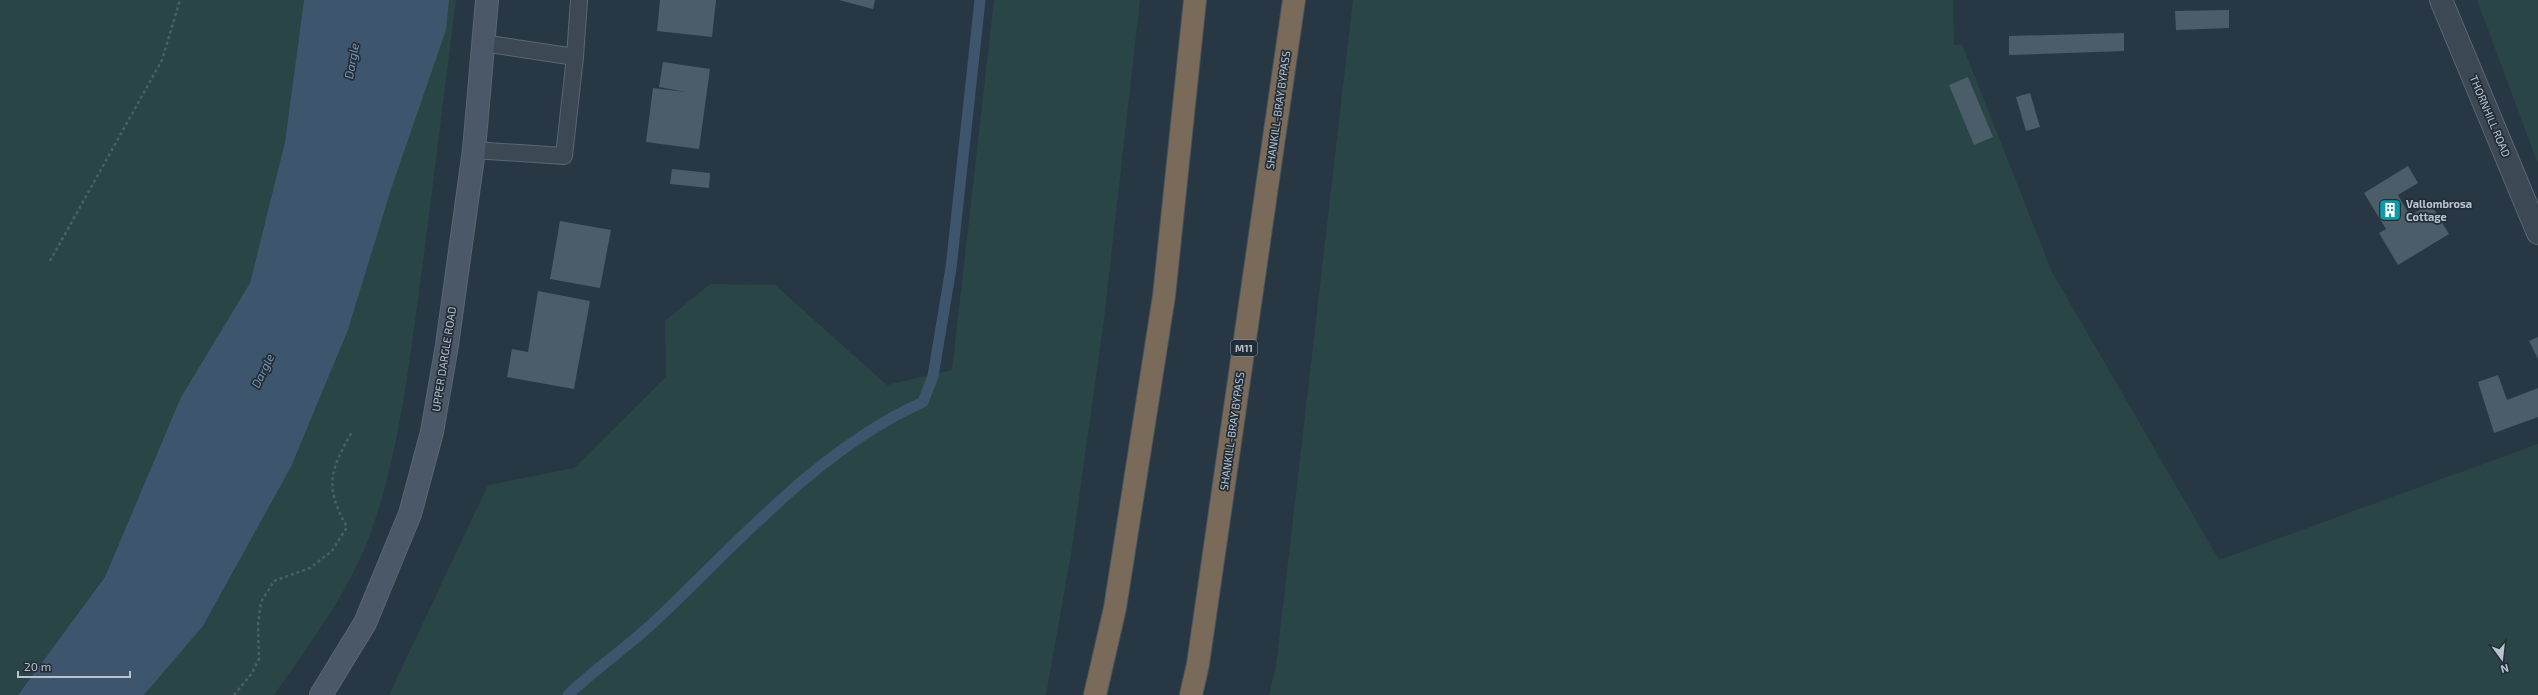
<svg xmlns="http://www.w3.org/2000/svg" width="2538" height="695" font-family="'Exo 2',sans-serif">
  <rect width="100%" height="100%" fill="#283744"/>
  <!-- green -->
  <path fill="#2a4545" d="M0,0H304L285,142L250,283L181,397L105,577L18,695H0Z
    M410,0H456C443,102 431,204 417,306C407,381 397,459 371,532C350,591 310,644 274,695H144L203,626L291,467L348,330L374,244Z
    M994,0H1140L1104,319L1072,548L1046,695H389L488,485L574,468L666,377L665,321L710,284L775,285L887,385L952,370Z
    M1353,0H1953L1954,45L1962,44L2052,272L2219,560L2538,444V695H1269L1276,666Z
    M2477,0H2538V164Z"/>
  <!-- water -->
  <path fill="#3e566d" d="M304,0H449L446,30L391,189L348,330L291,467L203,626L144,695H18L105,577L181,397L250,283L285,142Z"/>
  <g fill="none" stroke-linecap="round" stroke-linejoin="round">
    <!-- stream -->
    <path stroke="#3e566d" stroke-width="11" d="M568,695C595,669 626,648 653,623C736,545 818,449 923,402L933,376L951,268L980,0"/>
  </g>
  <!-- building -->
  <path fill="#4c5d6a" d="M660,0H716L712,37L657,31Z
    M839,0H875L873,9Z
    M2229,10V28L2176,30L2175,11Z
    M2124,33V51L2009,55V36Z
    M663,62L710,69L699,149L646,142L653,88L685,92L659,87Z
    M1968,77L1993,137L1974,145L1949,85Z
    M2030,93L2040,127L2026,131L2016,97Z
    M2408,166L2418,183L2398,195L2410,216L2430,203L2449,234L2398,265L2379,233L2386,229L2364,193Z
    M672,169L710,173L709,188L670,184Z
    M560,221L611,230L600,288L550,279Z
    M538,291L590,301L574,389L507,377L512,349L528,352Z
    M2538,337V359L2529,341Z
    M2498,375L2507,400L2538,388V417L2494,433L2478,382Z"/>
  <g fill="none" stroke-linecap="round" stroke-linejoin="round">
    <!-- service casing -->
    <g stroke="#5b6671" stroke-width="18">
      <path id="service" d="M482,43L575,57L579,0
        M474,150L564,156L575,57"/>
    </g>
    <!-- tertiary casing -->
    <g stroke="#5b6671" stroke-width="24">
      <path id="tertiary" d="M2441,0L2538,233"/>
    </g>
    <!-- secondary casing -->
    <g stroke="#5b6671" stroke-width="24">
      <path id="secondary" d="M321,695L365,623L410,514L432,432L447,345L474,150L487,0"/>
    </g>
    <!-- motorway casing -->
    <g stroke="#47535e" stroke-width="24">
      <path id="motorway" d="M1095,695L1115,608L1164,296L1195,0
        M1191,695L1198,664L1294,0"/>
    </g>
    <!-- path -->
    <path stroke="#486161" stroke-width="2.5" stroke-dasharray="3 3" stroke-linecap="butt" d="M50,261L162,60L180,0
      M234,695L252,673L259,659L258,625L261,602L274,581L310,568L332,551L347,527C324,487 330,470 352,432"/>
    <!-- service -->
    <use href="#service" stroke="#3c4954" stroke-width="16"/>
    <!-- tertiary -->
    <use href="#tertiary" stroke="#3c4954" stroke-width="22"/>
    <!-- secondary -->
    <use href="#secondary" stroke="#4a5867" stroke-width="22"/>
    <!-- motorway -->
    <use href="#motorway" stroke="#7a6a59" stroke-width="22"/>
  </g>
  <!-- icons -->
  <defs>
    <g id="building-square" transform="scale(1.15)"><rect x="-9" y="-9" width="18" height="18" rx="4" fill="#0f9aa8" stroke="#212e39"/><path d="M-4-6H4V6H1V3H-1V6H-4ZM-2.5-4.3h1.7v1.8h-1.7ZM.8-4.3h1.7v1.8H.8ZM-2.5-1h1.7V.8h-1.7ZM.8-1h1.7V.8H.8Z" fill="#fff"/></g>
  </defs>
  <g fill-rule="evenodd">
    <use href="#building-square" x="2390" y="210"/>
  </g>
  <g text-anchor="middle" stroke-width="3.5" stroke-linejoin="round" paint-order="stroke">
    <!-- shield labels -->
    <rect fill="#212e39" stroke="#8c96a1" stroke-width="1" x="1231" y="340" width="26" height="16" rx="3"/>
    <g font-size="10" font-weight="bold" fill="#bac3cd">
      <text x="1244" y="352">M11</text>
    </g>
    <!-- street labels -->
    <g font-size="11" fill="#bac3cd" stroke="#212e39">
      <text transform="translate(1278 110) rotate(-82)" y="4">SHANKILL-BRAY BYPASS</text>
      <text transform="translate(2490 116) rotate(67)" y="4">THORNHILL ROAD</text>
      <text transform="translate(444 359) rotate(-81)" y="4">UPPER DARGLE ROAD</text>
      <text transform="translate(1232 431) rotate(-82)" y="4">SHANKILL-BRAY BYPASS</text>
    </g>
    <!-- poi labels -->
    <g font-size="11" font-weight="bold" fill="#bac3cd" stroke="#212e39" text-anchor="start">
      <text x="2406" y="208">Vallombrosa<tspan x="2406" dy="13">Cottage</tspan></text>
    </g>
    <!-- water labels -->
    <g font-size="12" font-style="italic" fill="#7b96b0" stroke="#212e39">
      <text transform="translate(352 61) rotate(-80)" y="4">Dargle</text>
      <text transform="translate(263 371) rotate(-64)" y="4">Dargle</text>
    </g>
  </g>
  <!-- north arrow -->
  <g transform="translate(2502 659) rotate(165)" stroke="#212e39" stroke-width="3" paint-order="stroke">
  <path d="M0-3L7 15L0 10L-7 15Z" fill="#bac3cd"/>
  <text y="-6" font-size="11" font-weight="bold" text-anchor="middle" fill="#bac3cd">N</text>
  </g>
  <!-- scale -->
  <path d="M18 671v6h112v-6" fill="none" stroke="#bac3cd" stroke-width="2"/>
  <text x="24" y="671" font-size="12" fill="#bac3cd" stroke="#212e39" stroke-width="3" paint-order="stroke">20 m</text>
</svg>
